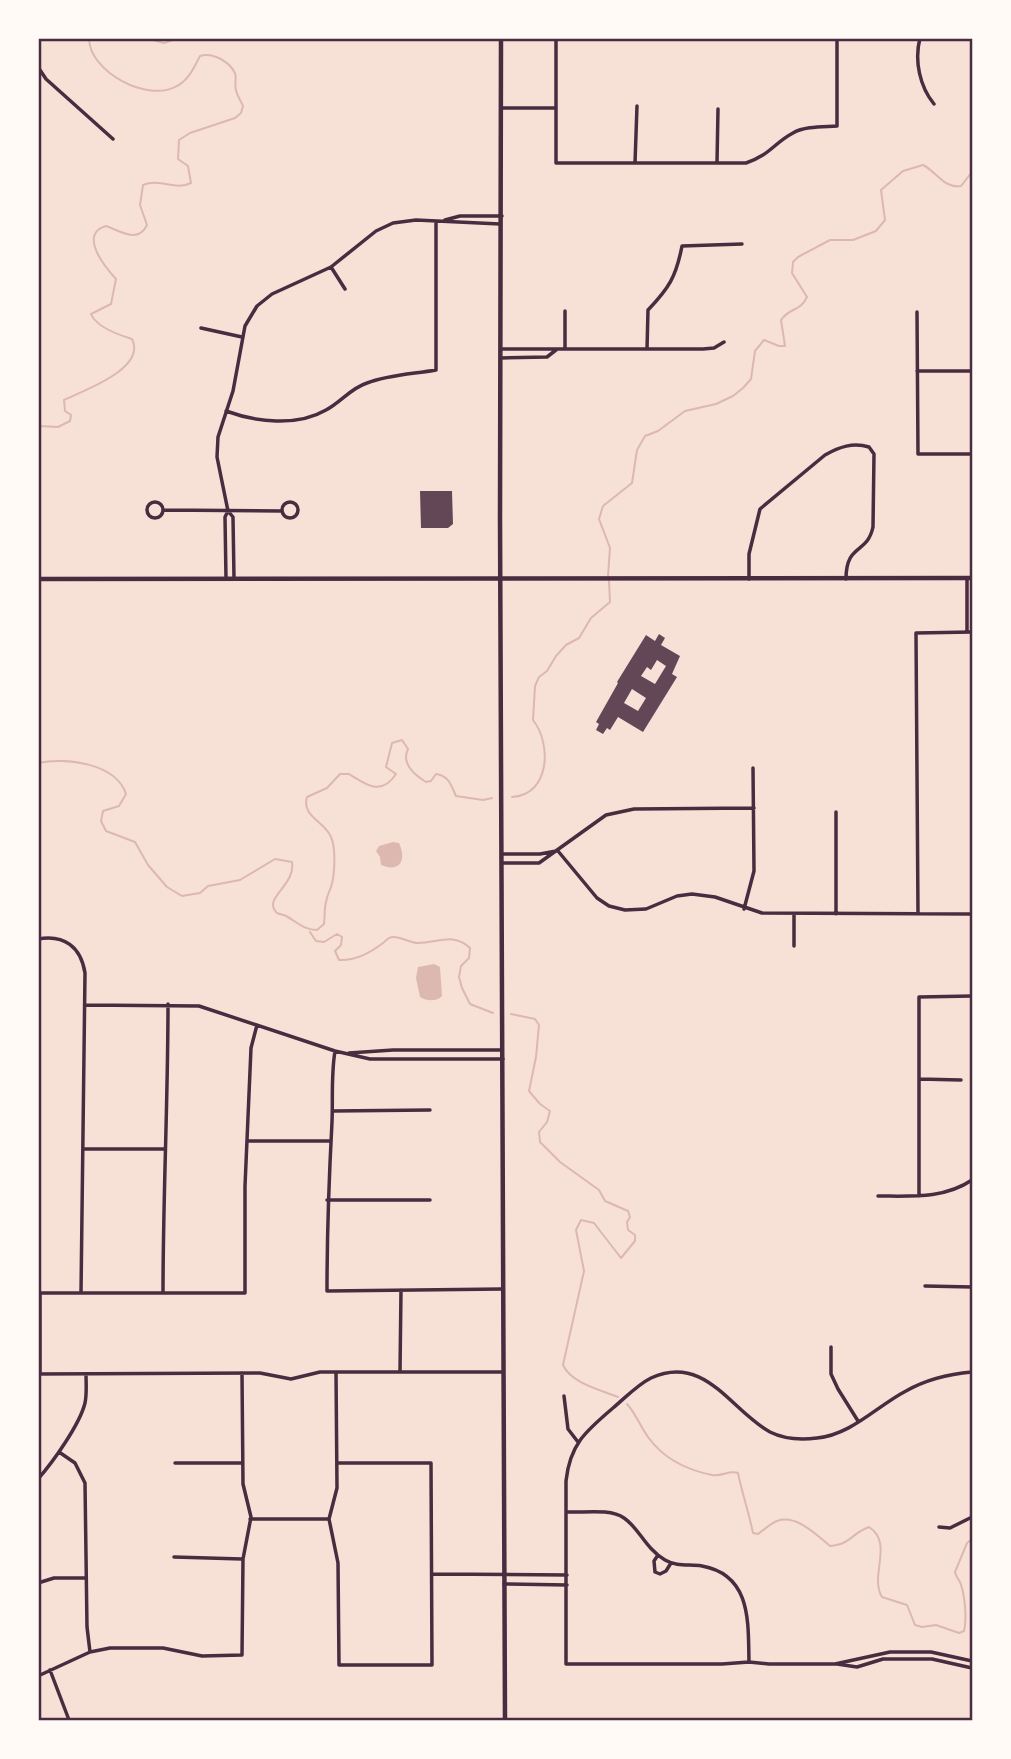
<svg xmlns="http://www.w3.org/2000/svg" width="1011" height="1759" font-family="Georgia,serif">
  <rect width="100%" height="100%" fill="#f7e1d7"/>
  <!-- water -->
  <path fill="#dcb8b0" d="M393,842L399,843C407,860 400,873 381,865L380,857L376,851L379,846Z
    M434,964L440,967L442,996C437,1002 426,1001 420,997L416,978L418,967Z"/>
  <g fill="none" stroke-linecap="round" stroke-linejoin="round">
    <!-- stream -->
    <path stroke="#dcb8b0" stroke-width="2" d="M145,38L164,43L179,38
      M38,426L58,427L70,421L71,415L65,411L64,400C82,391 147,369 132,339C119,335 96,327 91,314L111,304L116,279C105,267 78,234 106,226C120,231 138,244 147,225L140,205L143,185C160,178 175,191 191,183L188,166L178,159L179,140L190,133L235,118L241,113L243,106C241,101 237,96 236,90C234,85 237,79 235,73C229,61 212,52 200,56C194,67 189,80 177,86C148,103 89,72 89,38
      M608,576L610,548L599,519L603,506L632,483L637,450L645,436L658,431L685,411L716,404L733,396L743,388L751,379L755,351L764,340L779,346H785L781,320C790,307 800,312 807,297L792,273L793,262L798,257L830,240H853L876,231L885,220L881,190L903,171L923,165C937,172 944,189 961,186L972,172
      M38,763C65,757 116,763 126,794L119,806L103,811L101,821L106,831L135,842L148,865L167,887L182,896L200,893L208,886L240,880L275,859L292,862C296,885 263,898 276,912C277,914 285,915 286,916C297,922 304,930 317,930L324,924C325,917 324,910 326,902C327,896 329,892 331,887C335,875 336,848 331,837C325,822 301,816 307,797L327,788L340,774H349C365,784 381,797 396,774L386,767L392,743L402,740L408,749C401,763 413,774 426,782L431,781L436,774C449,776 451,785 456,796L483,800L492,798
      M512,797C550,795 552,744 533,720L535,686L539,677L547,671L556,656L566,645L579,638L591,618L610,602L609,581
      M310,932L316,941L324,942L337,934L342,937L341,945L335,951L339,960C355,961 370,953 383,943C387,940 387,938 392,937C400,936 410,943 418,943C438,943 453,932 470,948L469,958L461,966L459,977L462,988L470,1004L493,1013
      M511,1014L535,1019L539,1025L536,1057L529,1091L540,1104L550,1111L547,1122L539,1132L540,1142L560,1162L599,1190L605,1201L628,1211L630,1217L627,1222L628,1230L635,1235V1241L621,1258L594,1223L581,1220L576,1230L584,1271L563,1365C571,1383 600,1390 618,1397
      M627,1404C636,1414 640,1426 648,1437C663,1458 687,1470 712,1475C722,1477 728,1470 738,1473C742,1493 749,1513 753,1533L758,1534C764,1530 771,1523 777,1521C796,1514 817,1535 830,1546C852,1544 850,1534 869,1527C894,1543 869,1576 882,1597L907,1605L915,1625L922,1627L936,1625L959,1633L964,1631C967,1619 965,1594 960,1582C958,1579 956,1576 955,1572L967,1543L972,1539
      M779,1720H799"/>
  </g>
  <!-- building -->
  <path fill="#644757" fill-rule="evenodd" d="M420,491H452L453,524L448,528H421Z
    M659,634L665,638L661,645L680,656L672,674L677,677L643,732L618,717L610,730L607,728L603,734L596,730L599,724L596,722L618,683L617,682L646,635L655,641ZM657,660L666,666L655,684L641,676L647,667L651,670ZM632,689L646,698L638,711L624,703Z"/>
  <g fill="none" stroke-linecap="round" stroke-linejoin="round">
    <!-- minor -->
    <path stroke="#4a2c40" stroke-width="3.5" d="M556,38V163H746C770,155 774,143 793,133C805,126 824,127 837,126V38
      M920,38C914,61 920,87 934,104
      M38,67L46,79L113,139
      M501,108H555
      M635,163L637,106
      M717,163L718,109
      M445,220L460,216H502
      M331,267L345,289
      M917,312L918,454H972
      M201,328L242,337
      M501,349H703L714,348L724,342
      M565,349V311
      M647,349L648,310C669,288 676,277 682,246L742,244
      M501,358L547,357L556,350
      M917,371H972
      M226,411C256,422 297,427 326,410C341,402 351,388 367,383C388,375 413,374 436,370V221
      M147 510a8 8 0 1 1 16 0a8 8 0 1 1-16 0Z
      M282 510a8 8 0 1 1 16 0a8 8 0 1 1-16 0Z
      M163,510L282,511
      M228,511L233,517L234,579
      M967,578V632
      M226,579L225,517L228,511L217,457L218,437L233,391L245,326L257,306L272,294L331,267L376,231L393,223L416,220L500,224
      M749,579V554L760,509L825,455C839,447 853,442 869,447L874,454L873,527C867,555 846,543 846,579
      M558,851L597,898L609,906L625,910L646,909L677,896L692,894L715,897L762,913L972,914
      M502,854H540L556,851
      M502,863H539L606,815L634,809L754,808
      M744,909L754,871L753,768
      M794,914V946
      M836,914V812
      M918,914L916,633L972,632
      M38,939C64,934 81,947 85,973L81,1293
      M85,1005L199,1006L335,1051L370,1059H503
      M335,1051C331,1075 333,1098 332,1122C329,1178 327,1234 327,1291L503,1289
      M349,1053L393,1050H502
      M919,1079L961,1080
      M333,1111L430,1110
      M247,1141H331
      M83,1149H165
      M878,1196C911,1196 944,1199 972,1180
      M919,1196V997L972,996
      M327,1200H430
      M925,1286L972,1287
      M38,1293H245V1186L251,1048L257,1025
      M40,1293V1374
      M163,1293C163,1196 168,1101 168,1004
      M831,1347V1374L838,1389L858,1421
      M336,1372L337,1488L329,1519L338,1563L339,1665H432L431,1463H337
      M400,1372L401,1290
      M972,1372C949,1374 927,1379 906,1391C877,1406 851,1435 817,1438C801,1440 784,1439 770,1432C731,1411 705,1353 651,1378C637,1385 625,1398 613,1408C586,1431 570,1444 566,1481V1664H722L749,1662L769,1664H835L890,1652H931L972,1661
      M38,1374L260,1373L291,1379L320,1372H503
      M564,1396L568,1429L578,1442
      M59,1452L75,1463L85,1483L87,1627L90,1652
      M175,1463H242
      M38,1479C53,1462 80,1424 85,1403C87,1394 86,1384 86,1374
      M566,1512C583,1513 610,1508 624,1518C639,1528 645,1548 665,1560C677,1567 689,1564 702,1566C752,1575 748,1623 749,1662
      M250,1519H329
      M939,1527L950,1528L972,1517
      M658,1555L654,1561L655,1572L660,1574L666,1571L671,1563
      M174,1557L242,1559
      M432,1574L567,1575
      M38,1583L54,1578H86
      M504,1584L567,1585
      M837,1664L857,1667L883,1659H932L972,1668
      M50,1670L69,1720
      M38,1676L90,1652L110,1648H163L202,1656L242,1655L243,1559L251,1517L243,1484L242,1373"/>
    <!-- tertiary -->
    <path stroke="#4a2c40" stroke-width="4.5" d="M501,38L500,518L505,1720"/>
    <!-- secondary -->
    <path stroke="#4a2c40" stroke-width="4.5" d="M38,579L972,578"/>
  </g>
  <!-- border -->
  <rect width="1011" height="1759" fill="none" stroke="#fffaf5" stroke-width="80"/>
  <rect x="40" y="40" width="931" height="1679" fill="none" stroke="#4a2c40" stroke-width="2.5"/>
</svg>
